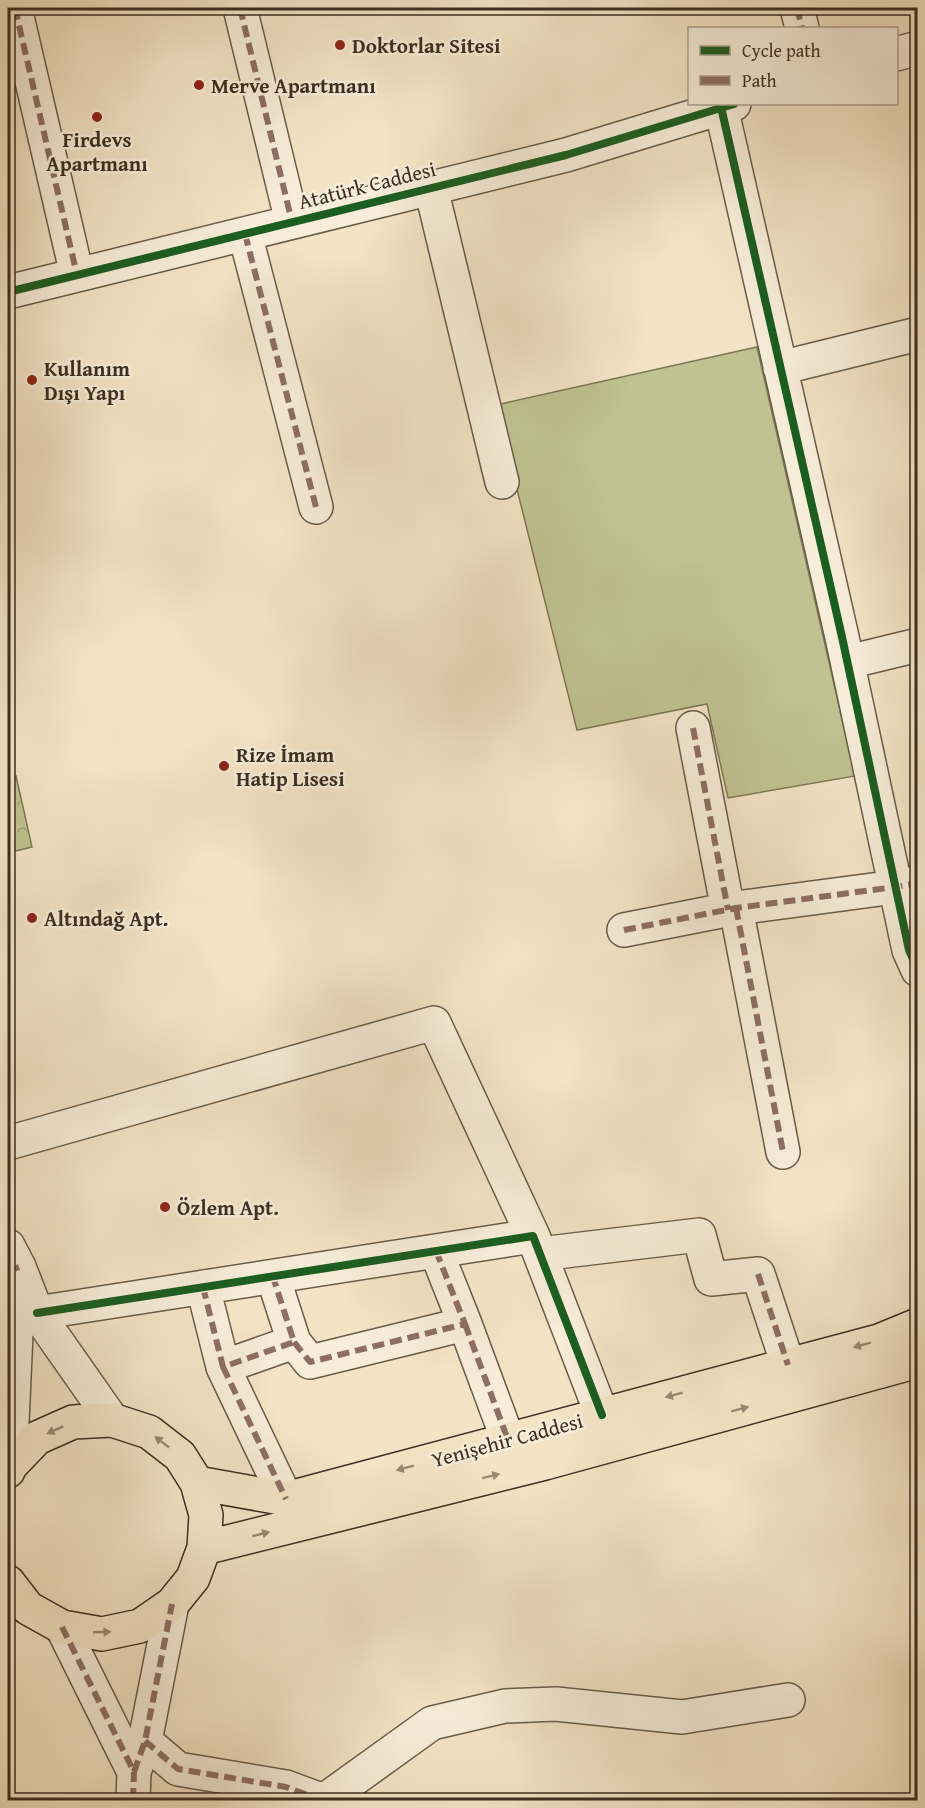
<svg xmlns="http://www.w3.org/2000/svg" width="925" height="1808" viewBox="0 0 925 1808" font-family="'Gentium Book Plus',serif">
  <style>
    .grass { fill: #c0c291; stroke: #7e7858; stroke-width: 1.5 }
    .park { fill: url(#park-crowns); stroke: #7e7858; stroke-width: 1.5 }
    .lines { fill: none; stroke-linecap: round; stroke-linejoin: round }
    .minor-casing { stroke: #695c49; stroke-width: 36 }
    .major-casing { stroke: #3b2e20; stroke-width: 36 }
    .minor { stroke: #f7edd9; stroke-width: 33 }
    .major { stroke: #f3e4c5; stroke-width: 33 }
    .quiet { stroke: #8d6e63; stroke-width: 6; stroke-dasharray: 12 6; stroke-linecap: butt }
    .cycleway-casing { stroke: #f7edd9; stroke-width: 11 }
    .cycleway { stroke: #1b5e20; stroke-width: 8 }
    .oneway { fill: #978972 }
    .poi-dot { fill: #8f2418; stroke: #f7edd9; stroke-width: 2 }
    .labels { text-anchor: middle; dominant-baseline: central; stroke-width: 5; stroke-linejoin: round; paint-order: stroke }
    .poi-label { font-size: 21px; font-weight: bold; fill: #3b2e20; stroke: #f7edd9; text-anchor: start }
    .street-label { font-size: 21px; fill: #3b2e20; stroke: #f7edd9 }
  </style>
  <defs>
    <pattern id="park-crowns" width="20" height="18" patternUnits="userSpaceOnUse" patternTransform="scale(1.5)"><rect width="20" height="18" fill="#c0c291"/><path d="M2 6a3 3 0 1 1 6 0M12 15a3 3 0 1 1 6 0" fill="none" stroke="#9d9e76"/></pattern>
  </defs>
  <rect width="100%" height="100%" fill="#f3e4c5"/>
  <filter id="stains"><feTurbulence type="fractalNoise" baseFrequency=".00333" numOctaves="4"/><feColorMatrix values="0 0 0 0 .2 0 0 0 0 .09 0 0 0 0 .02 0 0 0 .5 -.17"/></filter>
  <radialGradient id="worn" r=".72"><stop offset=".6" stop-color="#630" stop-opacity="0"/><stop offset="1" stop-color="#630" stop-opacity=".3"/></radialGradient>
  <path class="grass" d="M 757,347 L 855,776 L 728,798 L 707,704 L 577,730 L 496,405 Z"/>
  <path class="park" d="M 16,776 L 32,847 L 8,853 L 8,778 Z"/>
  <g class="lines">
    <defs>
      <path id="minor" d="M 15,8 L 77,275
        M 240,8 L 292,222
        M 797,8 L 802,28
        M 896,54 L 918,48
        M 721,107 L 842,637 L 909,950 L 918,970
        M 431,188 L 502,482
        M 245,234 L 316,507
        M 8,292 L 566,155 L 734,104
        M 780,368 L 918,334
        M 848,662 L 918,645
        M 693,728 L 728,910
        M 736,908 L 783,1152
        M 624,930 L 736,908 L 895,887 L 916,883
        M 8,1143 L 434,1023 L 533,1236
        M 8,1246 L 19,1267 L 37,1313 L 112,1420
        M 540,1254 L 699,1235 L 711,1279 L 758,1274 L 788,1365
        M 8,1271 L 19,1267 L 10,1466
        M 203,1287 L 223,1367 L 294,1342 L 273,1277
        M 37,1313 L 533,1236 L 602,1415
        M 465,1324 L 508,1440
        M 294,1342 L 310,1362 L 465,1324 L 436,1251
        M 223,1367 L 286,1499
        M 62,1627 L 134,1772 L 145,1741 L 172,1604
        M 145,1741 L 178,1769 L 286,1787 L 321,1800
        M 133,1800 L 134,1772
        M 325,1800 L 432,1723 L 505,1706 L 556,1704 L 682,1717 L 788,1700"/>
      <path id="major" d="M 8,1471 L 10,1466 L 37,1438 L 73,1422 L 112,1420 L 149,1432 L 180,1456 L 197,1483 L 206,1515 L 204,1548 L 193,1578 L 172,1604 L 140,1626 L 102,1634 L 62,1627 L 28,1608 L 8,1582
        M 197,1483 L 286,1499 L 879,1341 L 918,1325
        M 204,1548 L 545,1463 L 918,1361"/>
    </defs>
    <use href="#minor" class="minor-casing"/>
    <use href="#major" class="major-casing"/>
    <use href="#minor" class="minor"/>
    <use href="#major" class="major"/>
    <path class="quiet" d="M 15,8 L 77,275
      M 240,8 L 292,222
      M 797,8 L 802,28
      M 245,234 L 316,507
      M 693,728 L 728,910
      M 736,908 L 783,1152
      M 624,930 L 736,908 L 895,887 L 918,883
      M 8,1271 L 19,1267
      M 758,1274 L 788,1365
      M 203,1287 L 223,1367 L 294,1342 L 273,1277
      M 465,1324 L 508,1440
      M 294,1342 L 310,1362 L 465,1324 L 436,1251
      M 223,1367 L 286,1499
      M 62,1627 L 134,1772 L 145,1741 L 172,1604
      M 145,1741 L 178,1769 L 286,1787 L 321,1800
      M 133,1800 L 134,1772"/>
    <defs>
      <path id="cycleway" d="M 721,107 L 842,637 L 909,950 L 918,970
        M 8,292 L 566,155 L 734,104
        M 37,1313 L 533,1236 L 602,1415"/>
    </defs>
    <use href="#cycleway" class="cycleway-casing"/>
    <use href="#cycleway" class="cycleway"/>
  </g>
  <defs><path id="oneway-solid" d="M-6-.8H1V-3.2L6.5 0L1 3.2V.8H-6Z" transform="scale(1.5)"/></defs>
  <g class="oneway">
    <use href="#oneway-solid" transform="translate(862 1345) rotate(165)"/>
    <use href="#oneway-solid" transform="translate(674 1395) rotate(165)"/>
    <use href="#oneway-solid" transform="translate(740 1409) rotate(-15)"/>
    <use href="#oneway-solid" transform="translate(55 1430) rotate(156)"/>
    <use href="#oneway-solid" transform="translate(162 1442) rotate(-142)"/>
    <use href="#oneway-solid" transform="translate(405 1468) rotate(165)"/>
    <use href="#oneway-solid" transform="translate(491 1476) rotate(-14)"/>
    <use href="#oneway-solid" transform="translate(261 1534) rotate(-14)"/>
    <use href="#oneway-solid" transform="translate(102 1632) rotate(-2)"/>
  </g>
  <g class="poi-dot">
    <circle cx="340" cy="45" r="6"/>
    <circle cx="199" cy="85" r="6"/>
    <circle cx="97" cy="117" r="6"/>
    <circle cx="32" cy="380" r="6"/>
    <circle cx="224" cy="766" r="6"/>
    <circle cx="32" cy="918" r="6"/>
    <circle cx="165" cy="1207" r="6"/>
  </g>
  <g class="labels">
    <g class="poi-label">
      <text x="352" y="45">Doktorlar Sitesi</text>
      <text x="211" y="85">Merve Apartmanı</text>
      <text x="97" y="139" text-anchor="middle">Firdevs<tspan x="97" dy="24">Apartmanı</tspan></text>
      <text x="44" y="368">Kullanım<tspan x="44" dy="24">Dışı Yapı</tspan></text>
      <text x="236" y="754">Rize İmam<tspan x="236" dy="24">Hatip Lisesi</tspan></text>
      <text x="44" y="918">Altındağ Apt.</text>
      <text x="177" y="1207">Özlem Apt.</text>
    </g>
    <g class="street-label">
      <text transform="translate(367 185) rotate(-14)">Atatürk Caddesi</text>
      <text transform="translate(507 1440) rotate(-15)">Yenişehir Caddesi</text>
    </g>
  </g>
  <rect width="925" height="1808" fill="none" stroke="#f3e4c5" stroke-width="30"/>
  <rect x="9" y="9" width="907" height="1790" fill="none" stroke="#3b2e20" stroke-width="3"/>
  <rect x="15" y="15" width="895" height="1778" fill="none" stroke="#3b2e20" stroke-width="1.5"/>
  <rect x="688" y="27" width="210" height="78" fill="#f7edd9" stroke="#aca18f" stroke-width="1.5"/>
  <rect x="700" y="46" width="30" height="9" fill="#1b5e20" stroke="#aca18f" stroke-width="1.5"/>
  <text x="742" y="57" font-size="18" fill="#3b2e20">Cycle path</text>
  <rect x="700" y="76" width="30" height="9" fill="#8d6e63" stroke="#aca18f" stroke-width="1.5"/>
  <text x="742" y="87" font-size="18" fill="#3b2e20">Path</text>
  <rect width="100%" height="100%" filter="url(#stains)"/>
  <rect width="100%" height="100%" fill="url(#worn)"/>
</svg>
